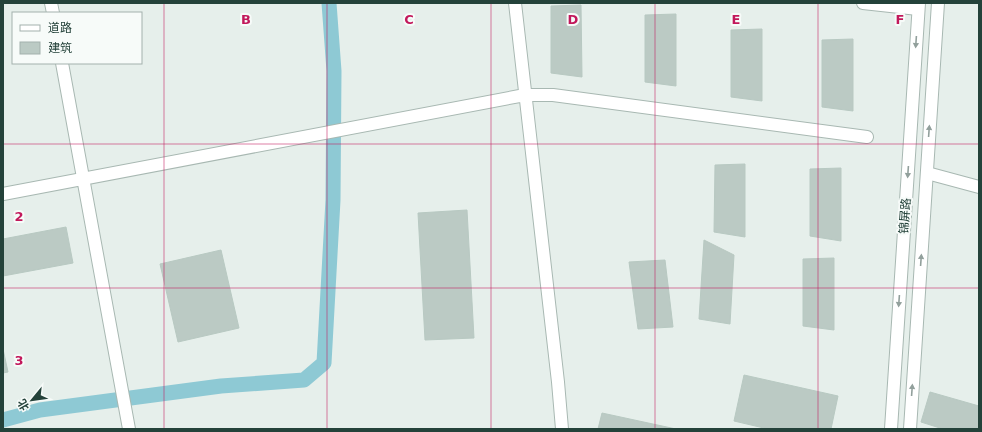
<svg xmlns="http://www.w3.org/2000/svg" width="982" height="432" viewBox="0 0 982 432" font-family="'DejaVu Sans','Noto Sans SC',sans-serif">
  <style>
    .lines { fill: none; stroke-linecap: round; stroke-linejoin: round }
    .canal { stroke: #8ec9d4; stroke-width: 15 }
    .building { fill: #bbcac4; stroke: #b8c9c2 }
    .minor-casing { stroke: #a8b8b2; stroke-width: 14 }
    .tertiary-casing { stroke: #a8b8b2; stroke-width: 14 }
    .minor { stroke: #fff; stroke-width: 12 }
    .tertiary { stroke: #fff; stroke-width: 12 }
    .oneway { fill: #92a09c }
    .grid { fill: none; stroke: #c2185b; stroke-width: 1; stroke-opacity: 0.55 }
    .labels { text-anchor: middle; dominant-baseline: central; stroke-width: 4; stroke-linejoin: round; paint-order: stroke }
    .street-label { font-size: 12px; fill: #24423a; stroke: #f7fbf9 }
    .grid-label { font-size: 13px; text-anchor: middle; font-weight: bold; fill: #c2185b; stroke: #f7fbf9; stroke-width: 4; stroke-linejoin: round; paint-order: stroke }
  </style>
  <rect width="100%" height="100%" fill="#e6efeb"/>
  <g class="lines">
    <path class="canal" d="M 3,420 L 40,410 L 221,386 L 304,380 L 324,363 L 333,200 L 334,71 L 329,3"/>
  </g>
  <path class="building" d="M 581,5 L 582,77 L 551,73 L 551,6 Z
    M 676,14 L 676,86 L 645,82 L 645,15 Z
    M 762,29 L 762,101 L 731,97 L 731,30 Z
    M 853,39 L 853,111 L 822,107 L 822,40 Z
    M 745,164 L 745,237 L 714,232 L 715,165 Z
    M 841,168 L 841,241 L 810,236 L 810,169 Z
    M 467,210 L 474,338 L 425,340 L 418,213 Z
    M 66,227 L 73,263 L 3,276 L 3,239 Z
    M 704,240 L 734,255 L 730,324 L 699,319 Z
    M 221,250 L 239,328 L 178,342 L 160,264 Z
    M 834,258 L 834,330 L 803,326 L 803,259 Z
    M 665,260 L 673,327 L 638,329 L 629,262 Z
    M 3,349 L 8,372 L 3,373 Z
    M 744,375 L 838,396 L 831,429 L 768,429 L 734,421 Z
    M 930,392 L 979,406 L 979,429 L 943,429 L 921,422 Z
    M 602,413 L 676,429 L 598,429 Z"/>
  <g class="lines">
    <defs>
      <path id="minor" d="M 51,3 L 53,13
        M 515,3 L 558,382 L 562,429
        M 863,3 L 918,9
        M 62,63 L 129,429
        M 927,173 L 979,187
        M 3,194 L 525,95 L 553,95 L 867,137"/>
      <path id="tertiary" d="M 891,429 L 919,3
        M 910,429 L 938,3"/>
    </defs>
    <use href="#minor" class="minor-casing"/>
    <use href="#tertiary" class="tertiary-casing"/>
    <use href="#minor" class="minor"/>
    <use href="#tertiary" class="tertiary"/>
  </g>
  <defs><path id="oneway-solid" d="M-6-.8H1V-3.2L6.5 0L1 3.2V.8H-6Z"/></defs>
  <g class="oneway">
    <use href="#oneway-solid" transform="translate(916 42) rotate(94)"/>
    <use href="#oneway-solid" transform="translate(929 131) rotate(-86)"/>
    <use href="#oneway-solid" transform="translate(908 172) rotate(94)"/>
    <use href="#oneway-solid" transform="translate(921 260) rotate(-86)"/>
    <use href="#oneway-solid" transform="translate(899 301) rotate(94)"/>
    <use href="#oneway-solid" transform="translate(912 390) rotate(-86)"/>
  </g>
  <path class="grid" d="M 164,3 L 164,429M 327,3 L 327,429M 491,3 L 491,429M 655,3 L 655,429M 818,3 L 818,429M 3,144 L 979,144M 3,288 L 979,288"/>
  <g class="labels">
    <g class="street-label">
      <text transform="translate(905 216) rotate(-86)">锦屏路</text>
    </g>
  </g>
  <g class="grid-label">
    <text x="246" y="24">B</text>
    <text x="409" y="24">C</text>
    <text x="573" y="24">D</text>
    <text x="736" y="24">E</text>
    <text x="900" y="24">F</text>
    <text x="19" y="221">2</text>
    <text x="19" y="365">3</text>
  </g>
  <rect width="982" height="432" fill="none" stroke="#24423a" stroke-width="8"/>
  <rect x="12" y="12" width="130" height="52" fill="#f7fbf9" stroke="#a3b1ad"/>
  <rect x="20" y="25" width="20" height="6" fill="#ffffff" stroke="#a3b1ad"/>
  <text x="48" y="32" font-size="12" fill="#24423a">道路</text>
  <rect x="20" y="42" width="20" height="12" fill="#bbcac4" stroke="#a3b1ad"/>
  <text x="48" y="52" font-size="12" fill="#24423a">建筑</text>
  <g transform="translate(32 400) rotate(241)" stroke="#f7fbf9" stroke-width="3" paint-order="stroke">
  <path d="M0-3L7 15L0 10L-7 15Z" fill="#24423a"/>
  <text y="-6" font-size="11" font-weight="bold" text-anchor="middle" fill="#24423a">北</text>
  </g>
</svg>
